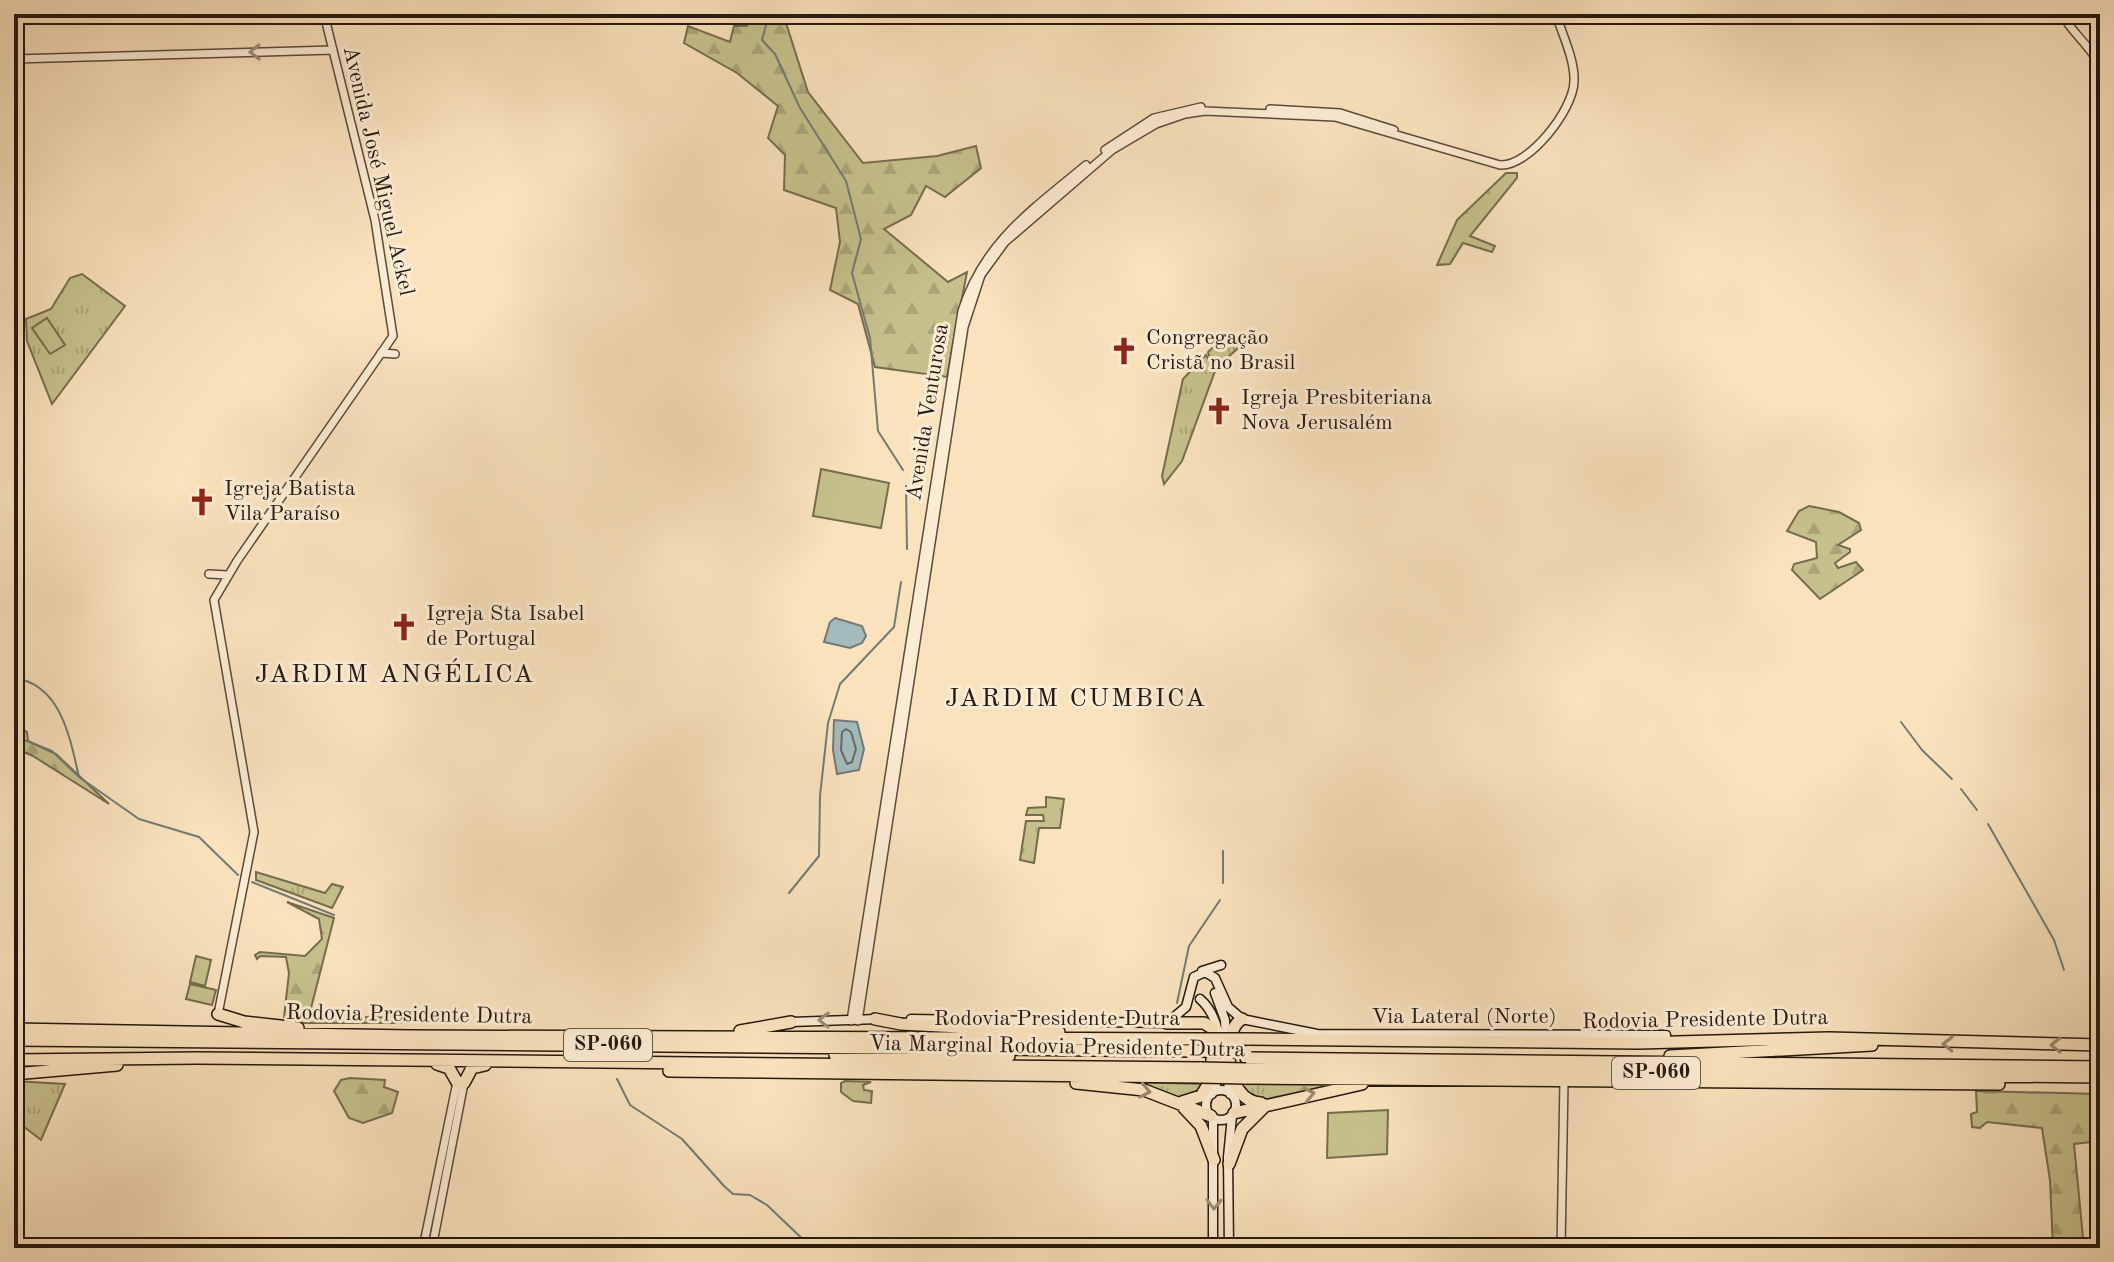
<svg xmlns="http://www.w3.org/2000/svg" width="2114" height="1262" viewBox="0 0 2114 1262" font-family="'Old Standard TT',serif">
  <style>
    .grass { fill: url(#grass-tufts); stroke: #766c4e; stroke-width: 2 }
    .forest { fill: url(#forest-firs); stroke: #766c4e; stroke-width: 2 }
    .pitch { fill: #c6c18c; stroke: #766c4e; stroke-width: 2 }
    .water { fill: #a3bbbc; stroke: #717a77; stroke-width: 2 }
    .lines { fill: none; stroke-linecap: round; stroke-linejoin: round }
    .shore { stroke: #646a66; stroke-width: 2 }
    .stream { stroke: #717a77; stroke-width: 2 }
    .tertiary-casing { stroke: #5b4a3b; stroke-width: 10 }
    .secondary-casing { stroke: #261810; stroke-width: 11 }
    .motorway-casing { stroke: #261810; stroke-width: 14 }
    .tertiary { stroke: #fcecd4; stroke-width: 7 }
    .secondary { stroke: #fcecd4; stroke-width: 8 }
    .motorway { stroke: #fae2bd; stroke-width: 11 }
    .motorway-bridge-casing { stroke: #261810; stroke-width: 14; stroke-linecap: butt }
    .motorway-bridge { stroke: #fae2bd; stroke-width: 11 }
    .oneway { stroke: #9c8d7c }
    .oneway2 { stroke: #9b876f }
    .labels { text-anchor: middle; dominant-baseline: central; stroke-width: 6; stroke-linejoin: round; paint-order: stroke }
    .shield { fill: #fcecd4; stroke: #66584b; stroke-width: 2 }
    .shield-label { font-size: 20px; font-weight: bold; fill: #261810 }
    .street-label { font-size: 22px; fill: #261810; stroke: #fcecd4 }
    .poi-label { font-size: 22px; fill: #261810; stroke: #fcecd4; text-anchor: start }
    .quarter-label { font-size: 26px; letter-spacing: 2px; fill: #261810; stroke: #fcecd4 }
  </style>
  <defs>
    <pattern id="grass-tufts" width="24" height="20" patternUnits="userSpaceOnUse" patternTransform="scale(2)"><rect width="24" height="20" fill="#c6c18c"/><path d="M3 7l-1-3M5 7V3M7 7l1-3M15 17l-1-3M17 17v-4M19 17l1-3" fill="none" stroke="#aaa578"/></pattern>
    <pattern id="forest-firs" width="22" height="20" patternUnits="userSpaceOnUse" patternTransform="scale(2)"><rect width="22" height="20" fill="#c6c18c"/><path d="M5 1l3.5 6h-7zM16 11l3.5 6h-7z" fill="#aaa578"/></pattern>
  </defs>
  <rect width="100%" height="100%" fill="#fae2bd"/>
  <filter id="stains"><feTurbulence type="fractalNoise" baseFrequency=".0025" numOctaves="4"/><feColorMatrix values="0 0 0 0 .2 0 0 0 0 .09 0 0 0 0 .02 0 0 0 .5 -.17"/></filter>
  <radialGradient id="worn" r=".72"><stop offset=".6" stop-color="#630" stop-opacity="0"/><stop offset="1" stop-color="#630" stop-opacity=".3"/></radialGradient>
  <path class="grass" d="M 82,274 L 125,306 L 52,404 L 27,341 L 26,319 L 51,309 L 70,278 Z
    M 1243,339 L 1245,342 L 1218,366 L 1210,360 L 1208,352 L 1221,340 Z
    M 1206,355 L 1215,371 L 1182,461 L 1164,484 L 1162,476 L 1183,379 Z
    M 1046,797 L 1064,799 L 1060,828 L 1039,828 L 1034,863 L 1020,860 L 1026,821 L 1044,821 L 1043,815 L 1026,815 L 1028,808 L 1046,807 Z
    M 256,872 L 325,893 L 332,884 L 343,887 L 332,908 L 256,880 Z
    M 14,1081 L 65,1084 L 41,1140 L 14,1119 Z
    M 845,1081 L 871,1082 L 863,1085 L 864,1090 L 872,1091 L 871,1103 L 853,1101 L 841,1092 L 841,1083 Z
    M 1081,1081 L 1206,1084 L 1189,1100 Z
    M 1237,1083 L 1344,1083 L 1257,1101 Z"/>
  <path class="forest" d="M 748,14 L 794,14 L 786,23 L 808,92 L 863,163 L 937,156 L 976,146 L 981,168 L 945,197 L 926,186 L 911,215 L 884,229 L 948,282 L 967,272 L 947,377 L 875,367 L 858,304 L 830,290 L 840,242 L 836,208 L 784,190 L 785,155 L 768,138 L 778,106 L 737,73 L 684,43 L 688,26 L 730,42 L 734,26 L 747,26 Z
    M 1506,173 L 1517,173 L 1517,178 L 1470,236 L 1495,246 L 1492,252 L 1463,243 L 1450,264 L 1437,265 L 1457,220 Z
    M 14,272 L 23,273 L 20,304 L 24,340 L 14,324 Z
    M 1809,506 L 1839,512 L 1859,523 L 1861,530 L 1838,545 L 1850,549 L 1850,552 L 1835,563 L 1838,568 L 1856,562 L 1863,570 L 1820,599 L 1792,570 L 1794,564 L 1817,558 L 1816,542 L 1787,531 L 1799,511 Z
    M 14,725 L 27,732 L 28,741 L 56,754 L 109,804 L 33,756 L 14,748 Z
    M 287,902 L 334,918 L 309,1016 L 410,1018 L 409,1023 L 300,1023 L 284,1017 L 289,973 L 286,957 L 260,956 L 257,959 L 255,955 L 260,952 L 305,956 L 322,939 L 319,919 Z
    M 350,1078 L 385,1080 L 384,1087 L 398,1092 L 392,1113 L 363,1123 L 349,1118 L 334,1091 L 341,1080 Z
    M 1976,1091 L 2100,1094 L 2100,1141 L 2074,1144 L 2084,1248 L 2053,1248 L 2050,1180 L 2042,1128 L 1987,1122 L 1980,1128 L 1972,1127 L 1971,1114 L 1977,1112 Z"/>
  <path class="pitch" d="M 47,318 L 65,345 L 50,354 L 32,328 Z
    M 821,469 L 889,483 L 881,528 L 813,516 Z
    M 196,956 L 211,960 L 205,986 L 190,982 Z
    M 190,984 L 216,990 L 212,1005 L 186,999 Z
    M 1388,1110 L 1387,1154 L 1327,1158 L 1328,1113 Z"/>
  <path class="water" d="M 835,618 L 862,626 L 866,636 L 862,643 L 850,648 L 824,642 L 830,622 Z
    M 834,720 L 857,722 L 864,749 L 859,770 L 837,774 L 833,750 Z"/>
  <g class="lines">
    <path class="shore" d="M 846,729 L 851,732 L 856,749 L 852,762 L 847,764 L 841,750 L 842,732 Z"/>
    <path class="stream" d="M 769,14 L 762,40 L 775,54 L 800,108 L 846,181 L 861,239 L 852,273 L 870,338 L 878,431 L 903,470
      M 906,486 L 907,549
      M 14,678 C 61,684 70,738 79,777 L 139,819 L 199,837 L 238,875
      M 1901,722 L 1922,750 L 1952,779
      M 14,736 L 52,751 L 79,777
      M 1961,789 L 1977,810
      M 1988,824 L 2054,940 L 2064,970
      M 1223,851 L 1223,883
      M 252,882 L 334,915
      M 789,893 L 819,856 L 820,796 L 828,723 L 840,684 L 894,627 L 901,582
      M 1177,1003 L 1189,946 L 1220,900
      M 617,1079 L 630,1105 L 682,1139 L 724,1186 L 733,1194 L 750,1195 L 767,1205 L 812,1248"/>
    <defs>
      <path id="tertiary" d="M 2062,14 C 2072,34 2094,48 2100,69
        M 14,59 L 333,50
        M 1270,109 L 1340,113 L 1394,130
        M 1105,150 L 1154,118 L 1201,107
        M 381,353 L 395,354
        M 209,574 L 227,575
        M 218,1014 L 254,832 L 214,600 L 237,561 L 393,336 L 375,220 L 324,14
        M 851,1021 L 962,311 C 984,242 1032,210 1086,165
        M 858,1021 L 964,327 L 981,275 L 1005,242 L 1112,150 L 1156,124 L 1185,114 L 1205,111 L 1335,117 L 1500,165 C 1529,167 1574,109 1574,81 C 1575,60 1562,34 1556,14
        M 423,1248 L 457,1082
        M 432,1248 L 464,1083
        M 1561,1248 L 1564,1081"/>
      <path id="secondary" d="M 1202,971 L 1221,965
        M 1215,993 L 1225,1020 L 1226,1042
        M 1200,999 C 1223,1019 1226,1066 1212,1094
        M 911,1019 L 1167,1023 L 1186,1007 L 1194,977 L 1205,972 L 1215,978 L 1228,1007 L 1242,1019 L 1317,1034 L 1666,1035
        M 791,1022 L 878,1019
        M 1227,1075 L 1230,1094
        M1206 1105a15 15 0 1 1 30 0a15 15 0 1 1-30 0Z
        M 1213,1118 L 1213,1248
        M 1229,1248 L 1228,1157 L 1232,1116"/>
      <path id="motorway" d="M 218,1014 L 244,1022 L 298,1028
        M 875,1019 L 901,1024 L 1059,1032
        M 1242,1019 C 1221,1030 1224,1102 1261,1103
        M 1167,1023 L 1204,1023 L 1212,1028 L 1212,1078 L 1201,1096 L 1182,1102
        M 14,1029 L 410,1036 L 1201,1039
        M 740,1031 L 791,1022
        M 1247,1039 L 1639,1043 L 1829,1038 L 2100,1045
        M 14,1040 L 1201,1051
        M 835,1055 L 1009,1056
        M 1670,1056 L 1872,1045
        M 1246,1058 L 2100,1067
        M 14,1060 L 197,1058 L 1201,1068
        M 437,1064 L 449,1068 L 457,1082
        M 1246,1069 L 2100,1077
        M 669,1071 L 1200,1077
        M 14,1074 L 117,1065
        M 1245,1078 L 1999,1084
        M 464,1083 L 472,1068 L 485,1065
        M 1076,1083 L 1144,1090 L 1211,1116
        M 1184,1108 L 1201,1126 L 1214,1160
        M 1234,1113 L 1362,1084
        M 1229,1164 L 1242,1129 L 1266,1105"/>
    </defs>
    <use href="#tertiary" class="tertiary-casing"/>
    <use href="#secondary" class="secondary-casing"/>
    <use href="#motorway" class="motorway-casing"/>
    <use href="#tertiary" class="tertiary"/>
    <use href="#secondary" class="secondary"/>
    <use href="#motorway" class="motorway"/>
    <defs>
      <path id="motorway-bridge" d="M 1201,1039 L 1247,1039
        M 1201,1051 L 1246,1052
        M 1201,1068 L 1246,1069
        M 1200,1077 L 1245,1078"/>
    </defs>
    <use href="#motorway-bridge" class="motorway-bridge-casing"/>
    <use href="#motorway-bridge" class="motorway-bridge"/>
  </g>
  <defs><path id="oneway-chevron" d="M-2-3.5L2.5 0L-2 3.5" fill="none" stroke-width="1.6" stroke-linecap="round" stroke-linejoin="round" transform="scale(2)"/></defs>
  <g class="oneway">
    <use href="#oneway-chevron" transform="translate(255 52) rotate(179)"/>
    <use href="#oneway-chevron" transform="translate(824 1020) rotate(-179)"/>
    <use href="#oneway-chevron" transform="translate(1214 1204) rotate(91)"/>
  </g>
  <g class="oneway2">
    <use href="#oneway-chevron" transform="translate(1948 1044) rotate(-179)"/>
    <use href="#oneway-chevron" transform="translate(2056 1045) rotate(-180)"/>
    <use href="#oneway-chevron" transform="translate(1145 1091) rotate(11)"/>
    <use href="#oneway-chevron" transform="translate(1309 1094) rotate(-12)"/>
  </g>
  <defs>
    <symbol id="church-bare" viewBox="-9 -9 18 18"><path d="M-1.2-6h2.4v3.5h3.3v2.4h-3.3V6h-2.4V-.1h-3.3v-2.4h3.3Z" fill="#8f2418" stroke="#fcecd4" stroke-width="2.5" paint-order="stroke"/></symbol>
  </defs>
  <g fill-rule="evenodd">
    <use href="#church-bare" x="1104" y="331" width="40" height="40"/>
    <use href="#church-bare" x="1199" y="391" width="40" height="40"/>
    <use href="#church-bare" x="182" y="482" width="40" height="40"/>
    <use href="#church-bare" x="384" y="607" width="40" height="40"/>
  </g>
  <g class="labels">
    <g class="shield">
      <rect x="564" y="1029" width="88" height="32" rx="6"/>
      <rect x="1612" y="1057" width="88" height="32" rx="6"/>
    </g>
    <g class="shield-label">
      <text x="608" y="1045">SP-060</text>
      <text x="1656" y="1073">SP-060</text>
    </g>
    <g class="street-label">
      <text transform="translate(378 171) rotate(77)">Avenida José Miguel Ackel</text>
      <text transform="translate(928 412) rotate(-81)">Avenida Venturosa</text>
      <text transform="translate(409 1015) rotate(1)">Rodovia Presidente Dutra</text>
      <text x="1464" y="1017">Via Lateral (Norte)</text>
      <text x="1057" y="1019">Rodovia Presidente Dutra</text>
      <text transform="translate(1705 1020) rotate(-1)">Rodovia Presidente Dutra</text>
      <text transform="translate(1057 1047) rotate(1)">Via Marginal Rodovia Presidente Dutra</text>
    </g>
    <g class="poi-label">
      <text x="1146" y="338">Congregação<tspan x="1146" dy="25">Cristã no Brasil</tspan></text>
      <text x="1241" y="398">Igreja Presbiteriana<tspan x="1241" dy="25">Nova Jerusalém</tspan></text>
      <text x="224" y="489">Igreja Batista<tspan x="224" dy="25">Vila Paraíso</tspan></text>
      <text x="426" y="614">Igreja Sta Isabel<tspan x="426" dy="25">de Portugal</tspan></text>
    </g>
    <g class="quarter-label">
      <text x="395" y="675">JARDIM ANGÉLICA</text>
      <text x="1076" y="699">JARDIM CUMBICA</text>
    </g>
  </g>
  <rect width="2114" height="1262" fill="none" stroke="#fae2bd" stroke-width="48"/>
  <rect x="16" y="16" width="2082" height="1230" fill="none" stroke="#261810" stroke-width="4"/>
  <rect x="24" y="24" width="2066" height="1214" fill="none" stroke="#261810" stroke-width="2"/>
  <rect width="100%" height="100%" filter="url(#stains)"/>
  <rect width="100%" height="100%" fill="url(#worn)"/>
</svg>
